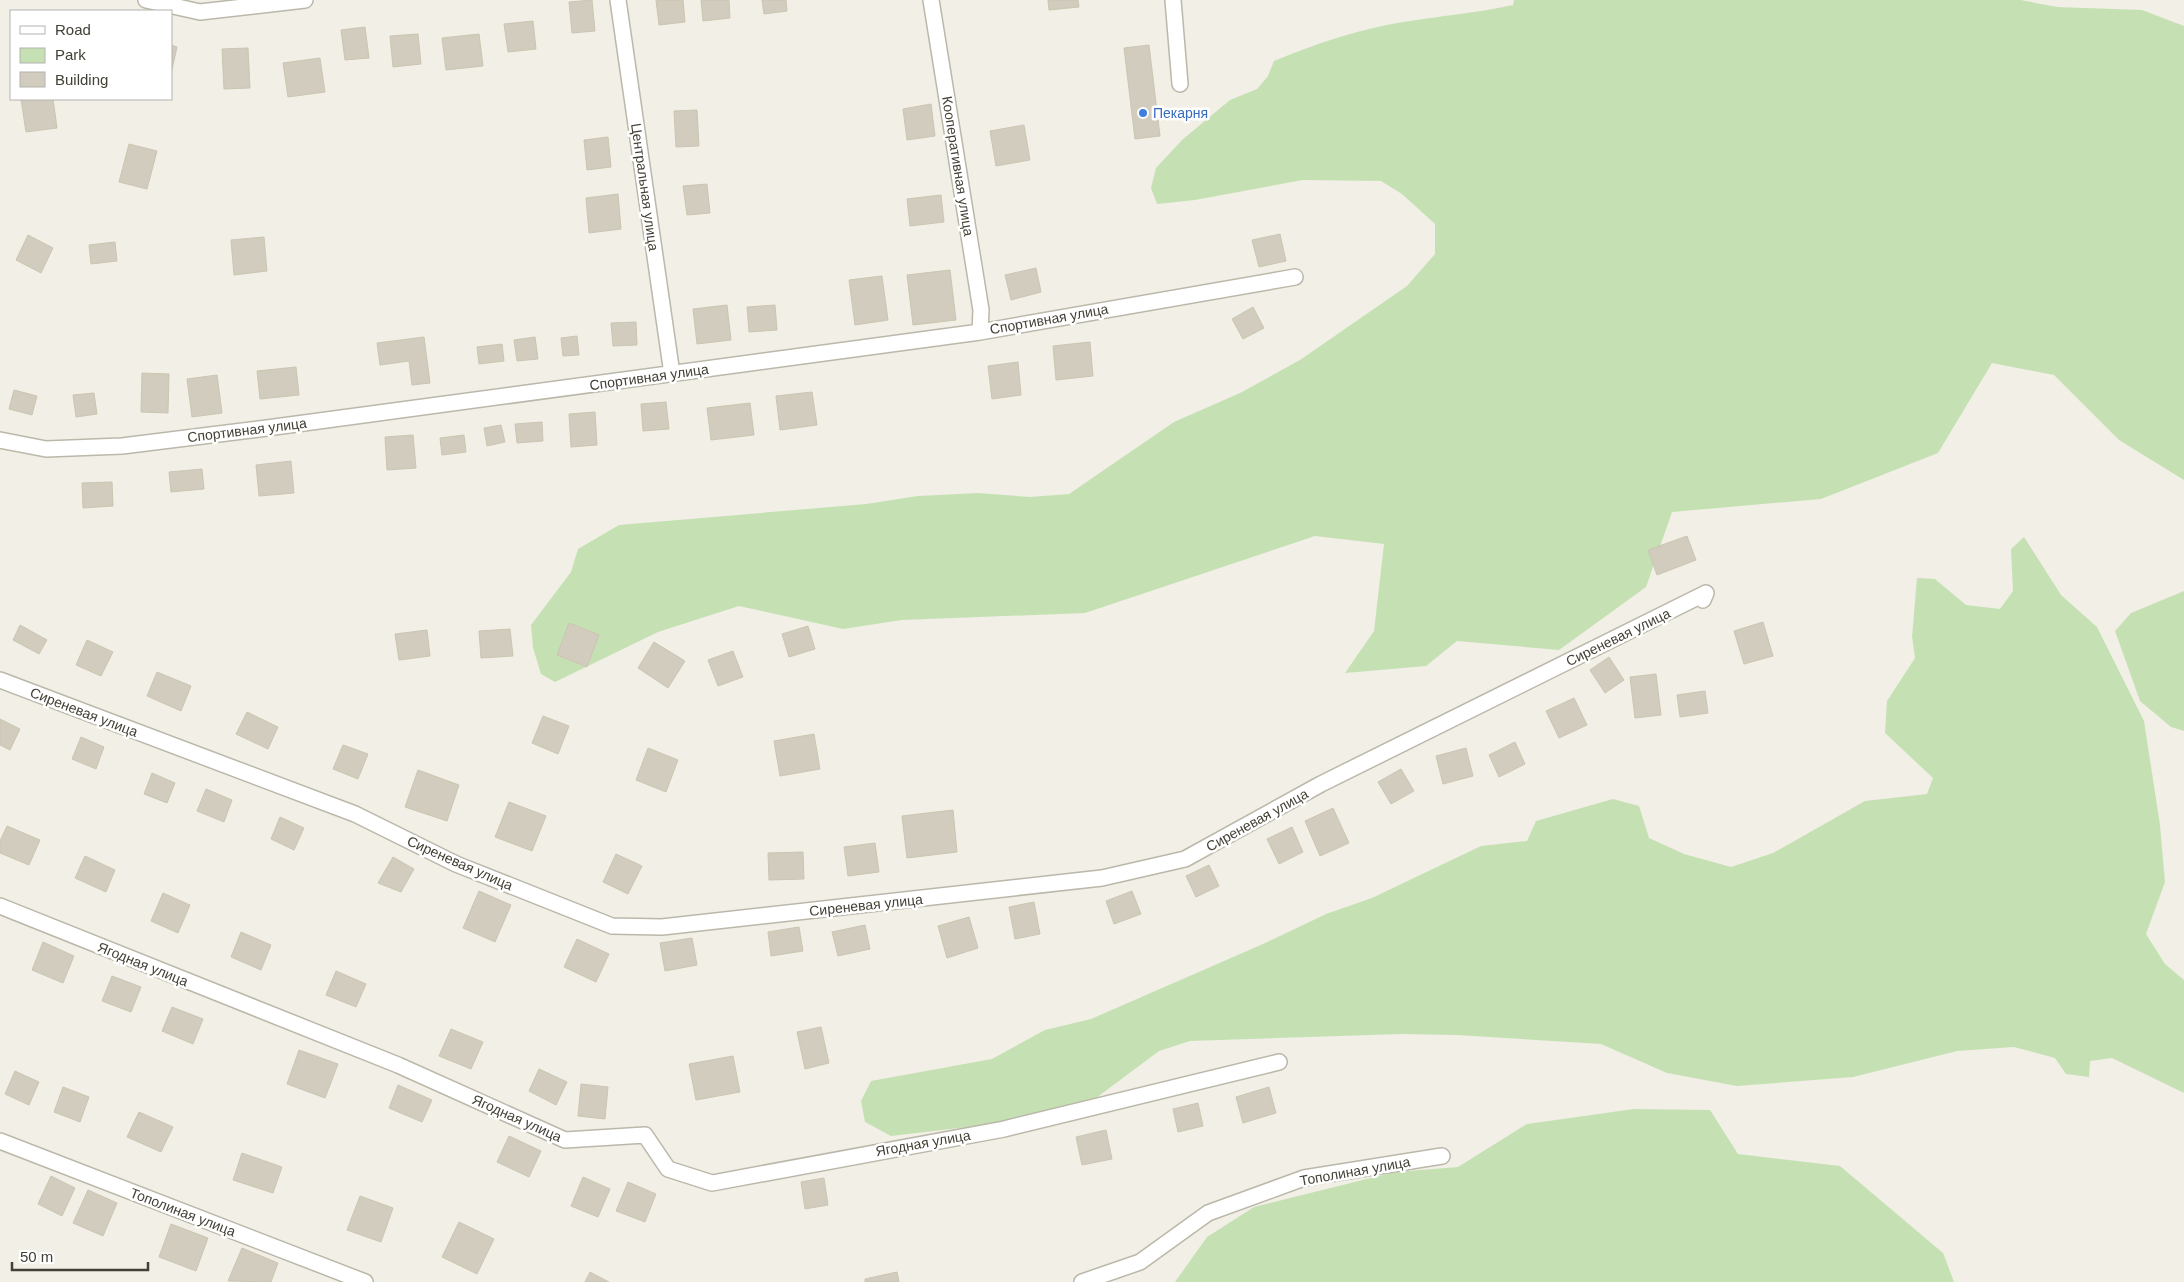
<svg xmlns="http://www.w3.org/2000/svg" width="2184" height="1282" viewBox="0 0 2184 1282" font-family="Arial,sans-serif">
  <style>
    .green { fill: #c5e1b3 }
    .building { fill: #d1ccbd; stroke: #cbc5b1 }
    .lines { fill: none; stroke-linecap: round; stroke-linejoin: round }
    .street-casing { stroke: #bbb8aa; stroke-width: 18 }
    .street { stroke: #fff; stroke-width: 15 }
    .shop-dot { fill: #3f7fe0; stroke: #fff; stroke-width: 2 }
    .labels { text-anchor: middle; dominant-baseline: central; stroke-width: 5; stroke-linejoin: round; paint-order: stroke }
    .shop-label { font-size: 14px; fill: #366cbe; stroke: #fff; text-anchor: start }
    .street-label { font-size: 14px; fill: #434036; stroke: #fff }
  </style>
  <rect width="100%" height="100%" fill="#f1efe6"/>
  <path class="green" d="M 1514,0 L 2021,0 L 2057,7 L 2142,10 L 2184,26 L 2184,480 L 2119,440 L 2054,375 L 1992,363 L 1938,453 L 1821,499 L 1672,512 L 1646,587 L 1559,650 L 1457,641 L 1426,666 L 1345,673 L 1374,631 L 1384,544 L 1315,536 L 1085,613 L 902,620 L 843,629 L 739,606 L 658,632 L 555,682 L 541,674 L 533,648 L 531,625 L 571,572 L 578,549 L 619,525 L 866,504 L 918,496 L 978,493 L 1030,497 L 1069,494 L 1174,422 L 1240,393 L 1300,360 L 1407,286 L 1435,254 L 1435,224 L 1402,194 L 1381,181 L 1303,180 L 1195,200 L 1157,204 L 1151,188 L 1156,168 L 1182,140 L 1230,100 L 1257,89 L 1268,76 L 1274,61 C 1315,44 1359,29 1403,22 C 1440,16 1477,13 1513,5 Z
    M 2024,537 L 2061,595 L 2097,627 L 2144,721 L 2160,825 L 2165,882 L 2146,934 L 2165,964 L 2184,980 L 2184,1093 L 2112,1058 L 2090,1061 L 2089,1077 L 2066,1074 L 2055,1058 L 2014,1047 L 1957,1051 L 1853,1077 L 1737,1086 L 1667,1073 L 1601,1044 L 1457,1035 L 1401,1034 L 1190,1041 L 1159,1051 L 1096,1098 L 993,1124 L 891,1136 L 865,1122 L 861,1101 L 871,1081 L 992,1059 L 1045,1030 L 1091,1019 L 1263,944 L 1326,914 L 1372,898 L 1481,846 L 1527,841 L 1536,821 L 1613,799 L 1639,806 L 1649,838 L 1684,854 L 1731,867 L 1773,853 L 1865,801 L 1927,794 L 1933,778 L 1885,733 L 1887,701 L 1915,658 L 1912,637 L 1917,578 L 1935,579 L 1966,605 L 2000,609 L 2013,591 L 2011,549 Z
    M 2184,591 L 2184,731 L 2171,727 L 2140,701 L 2115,631 L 2131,613 Z
    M 1634,1109 L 1710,1110 L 1738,1154 L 1840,1166 L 1943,1253 L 1954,1282 L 1175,1282 L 1207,1237 L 1254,1207 L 1395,1172 L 1458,1167 L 1527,1124 Z"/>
  <path class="building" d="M 592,0 L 595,31 L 572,33 L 569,2 Z
    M 656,0 L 683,0 L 685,22 L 659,25 Z
    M 701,0 L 729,0 L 730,18 L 703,21 Z
    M 762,0 L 786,0 L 787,11 L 764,14 Z
    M 1048,0 L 1078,0 L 1079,7 L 1049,10 Z
    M 533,21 L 536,49 L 508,52 L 504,24 Z
    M 365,27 L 369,58 L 345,60 L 341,30 Z
    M 418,34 L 421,64 L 393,67 L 390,36 Z
    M 479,34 L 483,66 L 446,70 L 442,38 Z
    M 171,45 L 177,47 L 171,74 Z
    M 1149,45 L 1160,136 L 1135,139 L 1124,48 Z
    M 248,48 L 250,88 L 224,89 L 222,49 Z
    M 320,58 L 325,92 L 288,97 L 283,63 Z
    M 21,99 L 53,99 L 57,128 L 26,132 Z
    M 931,104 L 935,136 L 907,140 L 903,109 Z
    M 697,110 L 699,146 L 676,147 L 674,111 Z
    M 1024,125 L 1030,160 L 996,166 L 990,131 Z
    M 608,137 L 611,167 L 587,170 L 584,140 Z
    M 129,144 L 157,151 L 147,189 L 119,182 Z
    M 707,184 L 710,213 L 687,215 L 683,186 Z
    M 618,194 L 621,229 L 589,233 L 586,198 Z
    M 941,195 L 944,222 L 910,226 L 907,199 Z
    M 1280,234 L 1286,261 L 1259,267 L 1252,240 Z
    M 28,235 L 53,248 L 41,273 L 16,260 Z
    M 264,237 L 267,271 L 234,275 L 231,240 Z
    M 115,242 L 117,261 L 91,264 L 89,245 Z
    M 1036,268 L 1041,292 L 1011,300 L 1005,275 Z
    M 950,270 L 956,320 L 913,325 L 907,275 Z
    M 882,276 L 888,320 L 855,325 L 849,280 Z
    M 727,305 L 731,340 L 697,344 L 693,309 Z
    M 775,305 L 777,330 L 749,332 L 747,307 Z
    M 1253,307 L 1264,328 L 1243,339 L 1232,319 Z
    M 636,322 L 637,345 L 613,346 L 611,323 Z
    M 577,336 L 579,355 L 563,356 L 561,338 Z
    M 424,337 L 430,383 L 412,385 L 409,361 L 380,365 L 377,343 Z
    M 535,337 L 538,359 L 517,361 L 514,340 Z
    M 1090,342 L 1093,376 L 1056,380 L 1053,346 Z
    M 502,344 L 504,361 L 479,364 L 477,347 Z
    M 1018,362 L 1021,395 L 992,399 L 988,366 Z
    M 296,367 L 299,395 L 260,399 L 257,371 Z
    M 142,373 L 169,374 L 168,413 L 141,412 Z
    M 217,375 L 222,413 L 192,417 L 187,379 Z
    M 14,390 L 37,396 L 32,415 L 9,409 Z
    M 812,392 L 817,425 L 780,430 L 776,396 Z
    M 94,393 L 97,414 L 76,417 L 73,395 Z
    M 666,402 L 669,429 L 643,431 L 641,404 Z
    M 750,403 L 754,435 L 711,440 L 707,408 Z
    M 595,412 L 597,445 L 571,447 L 569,414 Z
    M 542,422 L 543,441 L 517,443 L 515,424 Z
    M 501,425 L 505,442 L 487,446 L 484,428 Z
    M 413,435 L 416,468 L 387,470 L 385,437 Z
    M 464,435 L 466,452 L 442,455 L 440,438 Z
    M 291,461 L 294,493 L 259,496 L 256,465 Z
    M 202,469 L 204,489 L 171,492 L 169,472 Z
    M 112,482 L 113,506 L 83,508 L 82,483 Z
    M 1687,536 L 1696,560 L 1657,575 L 1648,550 Z
    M 1763,622 L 1773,656 L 1744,664 L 1734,631 Z
    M 569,623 L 599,635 L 587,667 L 557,655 Z
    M 20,625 L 47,640 L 39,654 L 13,640 Z
    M 808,626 L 815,649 L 789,657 L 782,634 Z
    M 510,629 L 513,656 L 481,658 L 479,631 Z
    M 427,630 L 430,656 L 399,660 L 395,634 Z
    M 87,640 L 113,652 L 101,676 L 76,665 Z
    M 654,642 L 685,661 L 668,688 L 638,668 Z
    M 733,651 L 743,677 L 718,686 L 708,660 Z
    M 1609,657 L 1624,680 L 1605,693 L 1590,670 Z
    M 157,672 L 191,686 L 181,711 L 147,696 Z
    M 1656,674 L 1661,715 L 1635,718 L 1630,677 Z
    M 1705,691 L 1708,713 L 1680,717 L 1677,695 Z
    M 1574,698 L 1587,725 L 1559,738 L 1546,711 Z
    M 247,712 L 278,727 L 268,749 L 236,734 Z
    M 543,716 L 569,726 L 558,754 L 532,743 Z
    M 0,719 L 20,729 L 10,750 L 0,745 Z
    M 814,734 L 820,769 L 780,776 L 774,741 Z
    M 81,737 L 104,747 L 96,769 L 72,759 Z
    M 1515,742 L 1525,764 L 1499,777 L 1489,755 Z
    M 343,745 L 368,754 L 358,779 L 333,769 Z
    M 648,748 L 678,760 L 666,792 L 636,780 Z
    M 1466,748 L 1473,776 L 1443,784 L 1436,756 Z
    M 1401,769 L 1414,791 L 1391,804 L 1378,782 Z
    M 418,770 L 459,785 L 447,821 L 405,807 Z
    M 152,773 L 175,783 L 167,803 L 144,794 Z
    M 206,789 L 232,800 L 224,822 L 197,811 Z
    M 509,802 L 546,816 L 532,851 L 495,837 Z
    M 1333,808 L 1349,843 L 1320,856 L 1305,821 Z
    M 953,810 L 957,852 L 907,858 L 902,816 Z
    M 280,817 L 304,828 L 294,850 L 271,839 Z
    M 7,826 L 40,840 L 29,865 L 0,853 L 0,841 Z
    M 1292,827 L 1303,852 L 1279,864 L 1267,839 Z
    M 875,843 L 879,872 L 848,876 L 844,847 Z
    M 803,852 L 804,879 L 769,880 L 768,853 Z
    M 616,854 L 642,866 L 628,894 L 603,882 Z
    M 85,856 L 115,870 L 106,892 L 75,878 Z
    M 393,857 L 414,869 L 401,892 L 378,883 Z
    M 1209,865 L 1219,886 L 1196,897 L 1186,876 Z
    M 479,891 L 511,905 L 495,942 L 463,928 Z
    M 1132,891 L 1141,914 L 1114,924 L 1106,901 Z
    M 163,893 L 190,905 L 178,933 L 151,921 Z
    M 1034,902 L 1040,934 L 1015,939 L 1009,907 Z
    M 969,917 L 978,948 L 947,958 L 938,926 Z
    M 865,925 L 870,949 L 838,956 L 832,932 Z
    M 799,927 L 803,951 L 771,956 L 768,932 Z
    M 241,932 L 271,945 L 261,970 L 231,957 Z
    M 692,938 L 697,965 L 665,971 L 660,943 Z
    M 577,939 L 609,954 L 596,982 L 564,967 Z
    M 43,942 L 74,956 L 63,983 L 32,970 Z
    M 336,971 L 366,984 L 356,1007 L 326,995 Z
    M 112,976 L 141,987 L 131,1012 L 102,1001 Z
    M 172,1007 L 203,1019 L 193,1044 L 162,1031 Z
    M 821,1027 L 829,1063 L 805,1069 L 797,1032 Z
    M 451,1029 L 483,1042 L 471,1069 L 439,1056 Z
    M 299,1050 L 338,1064 L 325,1098 L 287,1084 Z
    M 733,1056 L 740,1092 L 696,1100 L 689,1064 Z
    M 539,1069 L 567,1082 L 556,1105 L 529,1091 Z
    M 15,1071 L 39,1082 L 29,1105 L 5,1094 Z
    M 581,1084 L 608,1087 L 605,1119 L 578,1116 Z
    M 398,1085 L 432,1100 L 422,1122 L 389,1108 Z
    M 63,1087 L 89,1097 L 80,1122 L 54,1112 Z
    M 1269,1087 L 1276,1113 L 1243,1123 L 1236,1097 Z
    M 1198,1103 L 1203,1126 L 1178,1132 L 1173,1109 Z
    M 139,1112 L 173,1127 L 161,1152 L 127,1137 Z
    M 1106,1130 L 1112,1159 L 1082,1165 L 1076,1137 Z
    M 509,1136 L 541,1151 L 529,1177 L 497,1162 Z
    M 242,1153 L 282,1167 L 273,1193 L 233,1180 Z
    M 51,1176 L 75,1188 L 62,1216 L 38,1204 Z
    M 583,1177 L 610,1189 L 598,1217 L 571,1206 Z
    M 824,1178 L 828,1205 L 805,1209 L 801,1182 Z
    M 628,1182 L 656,1194 L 645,1222 L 616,1211 Z
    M 88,1190 L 117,1203 L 103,1236 L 73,1223 Z
    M 360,1196 L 393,1208 L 381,1242 L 347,1230 Z
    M 459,1222 L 494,1239 L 477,1274 L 442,1257 Z
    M 171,1224 L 208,1238 L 196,1271 L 159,1257 Z
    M 242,1248 L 278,1263 L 271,1282 L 228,1281 Z
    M 590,1272 L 609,1282 L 585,1282 Z
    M 897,1272 L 899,1282 L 865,1282 L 865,1279 Z"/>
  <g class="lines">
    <defs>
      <path id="street" d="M 146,0 L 200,12 L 305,0
        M 618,0 L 672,374
        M 931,0 L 981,310 L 980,332
        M 1173,0 L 1180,84
        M 0,440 L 46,449 L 122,446 L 267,428 L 980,332 L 1295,277
        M 0,680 L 355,814 L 456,864 L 612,926 L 662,927 L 1102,878 L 1185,859 L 1321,784 L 1706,593 L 1703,600
        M 0,906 L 398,1065 L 565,1140 L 645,1135 L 668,1169 L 712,1183 L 1004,1129 L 1279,1062
        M 0,1141 L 365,1282
        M 1082,1282 L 1140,1262 L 1208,1213 L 1304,1178 L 1442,1156"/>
    </defs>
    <use href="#street" class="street-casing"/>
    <use href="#street" class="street"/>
  </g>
  <circle class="shop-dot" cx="1143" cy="113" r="5"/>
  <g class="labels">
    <g class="shop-label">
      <text x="1153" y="113">Пекарня</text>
    </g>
    <g class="street-label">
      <text transform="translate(958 166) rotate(81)">Кооперативная улица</text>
      <text transform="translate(645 187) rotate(82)">Центральная улица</text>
      <text transform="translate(1049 319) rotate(-10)">Спортивная улица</text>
      <text transform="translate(649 377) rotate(-8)">Спортивная улица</text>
      <text transform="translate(247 430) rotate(-7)">Спортивная улица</text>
      <text transform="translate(1618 637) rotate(-26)">Сиреневая улица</text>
      <text transform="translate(84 712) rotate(21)">Сиреневая улица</text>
      <text transform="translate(1257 820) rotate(-29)">Сиреневая улица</text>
      <text transform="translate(460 863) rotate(24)">Сиреневая улица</text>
      <text transform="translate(866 905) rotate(-6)">Сиреневая улица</text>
      <text transform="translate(143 964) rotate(22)">Ягодная улица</text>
      <text transform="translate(517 1118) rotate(24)">Ягодная улица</text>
      <text transform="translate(923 1143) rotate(-10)">Ягодная улица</text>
      <text transform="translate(1355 1171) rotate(-10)">Тополиная улица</text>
      <text transform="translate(183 1212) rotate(21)">Тополиная улица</text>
    </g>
  </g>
  <rect x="10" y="10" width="162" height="90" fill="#ffffff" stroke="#b4b3af"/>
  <rect x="20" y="26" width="25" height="8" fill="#ffffff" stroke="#b4b3af"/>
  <text x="55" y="35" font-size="15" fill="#434036">Road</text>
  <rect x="20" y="48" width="25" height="15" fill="#c5e1b3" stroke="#b4b3af"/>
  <text x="55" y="60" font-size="15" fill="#434036">Park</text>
  <rect x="20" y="72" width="25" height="15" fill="#d1ccbd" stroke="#b4b3af"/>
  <text x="55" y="85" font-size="15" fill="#434036">Building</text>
  <path d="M12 1262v8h136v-8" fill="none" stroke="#434036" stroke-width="2.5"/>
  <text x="20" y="1262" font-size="15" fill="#434036" stroke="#ffffff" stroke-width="4" paint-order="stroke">50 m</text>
</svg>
